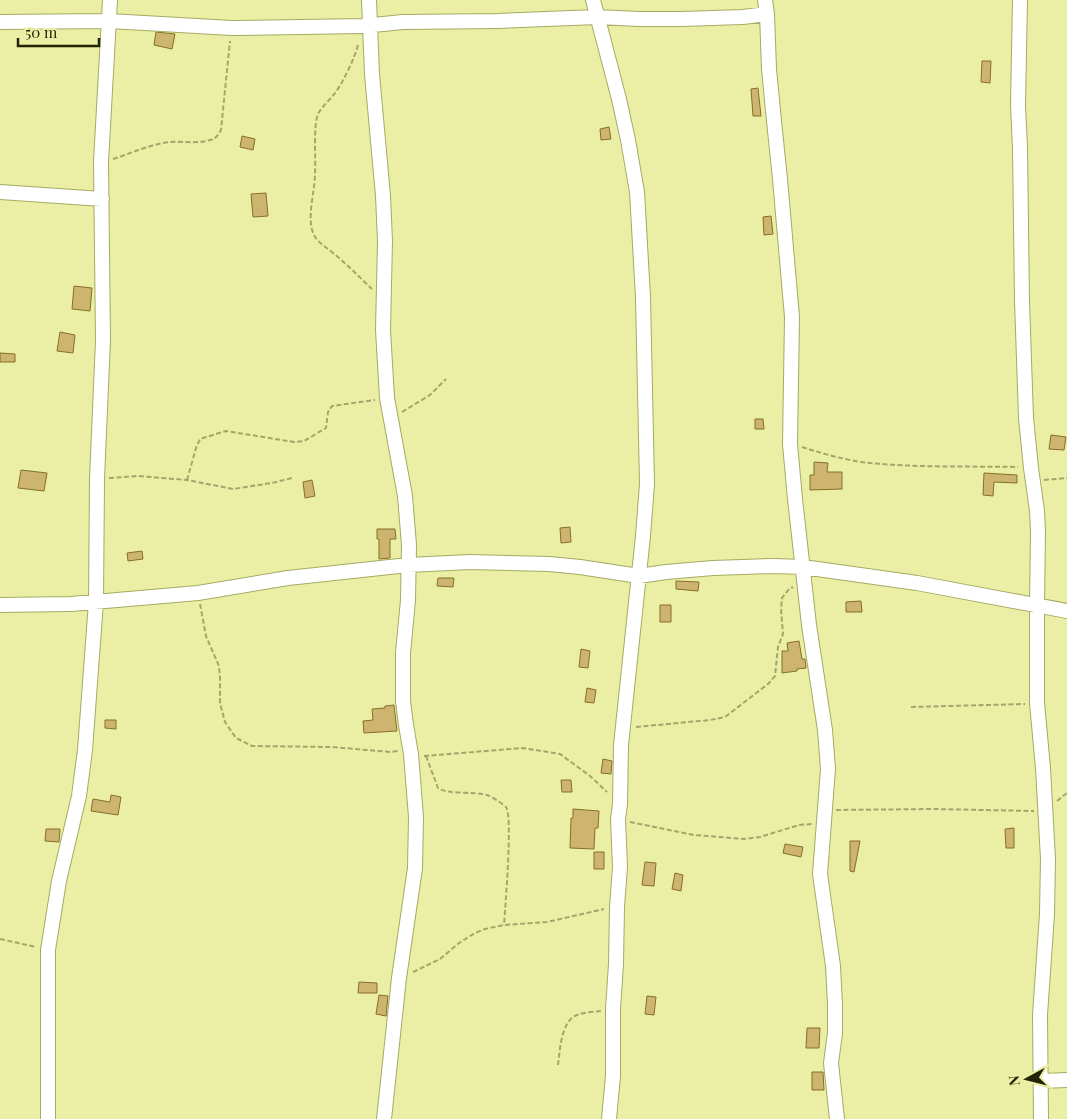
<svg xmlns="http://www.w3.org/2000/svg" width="1067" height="1119" viewBox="0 0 1067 1119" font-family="'Playfair Display',serif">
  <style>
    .building { fill: #cdb570; stroke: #866f28 }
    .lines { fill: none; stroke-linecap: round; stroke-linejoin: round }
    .minor-casing { stroke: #a6aa63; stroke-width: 16 }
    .path { stroke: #a3a66c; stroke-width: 2; stroke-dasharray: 5 2.5; stroke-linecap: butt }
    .minor { stroke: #fff; stroke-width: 14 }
  </style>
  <rect width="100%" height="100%" fill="#eaefa5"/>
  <path class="building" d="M 156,32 L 175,34 L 172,49 L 154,45 Z
    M 982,61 L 991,61 L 990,83 L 981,82 Z
    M 758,88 L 761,116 L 753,116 L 751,89 Z
    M 609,127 L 611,139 L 601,140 L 600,129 Z
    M 242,136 L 255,139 L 253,150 L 240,147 Z
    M 266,193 L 268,216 L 253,217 L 251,194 Z
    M 771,216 L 773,234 L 764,235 L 763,217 Z
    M 74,286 L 92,288 L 90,311 L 72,309 Z
    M 60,332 L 75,335 L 73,353 L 57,351 Z
    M 0,353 L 15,354 L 15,362 L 0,362 Z
    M 755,419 L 763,419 L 764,429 L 755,429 Z
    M 1051,435 L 1066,437 L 1064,450 L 1049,449 Z
    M 814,462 L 828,463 L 827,472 L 842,472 L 842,489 L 810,490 L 810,475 L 814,475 Z
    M 21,470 L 47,473 L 44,491 L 18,488 Z
    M 984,473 L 1017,475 L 1017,483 L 994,482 L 993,496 L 983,495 Z
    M 312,480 L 315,496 L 305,498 L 303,482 Z
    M 570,527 L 571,542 L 561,543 L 560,528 Z
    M 377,529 L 395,529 L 396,539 L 390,539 L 390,558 L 379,559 L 379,539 L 377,539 Z
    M 142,551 L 143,559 L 128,561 L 127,553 Z
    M 438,578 L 454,578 L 453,587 L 437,586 Z
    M 676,581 L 699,582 L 698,591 L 676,589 Z
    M 861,601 L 862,612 L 846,612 L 846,602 Z
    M 660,605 L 671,605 L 671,622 L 660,622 Z
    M 799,641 L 802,659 L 805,659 L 806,668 L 797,669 L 797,671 L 782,673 L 782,651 L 788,651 L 787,643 Z
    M 581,649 L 590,651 L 588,668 L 579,667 Z
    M 587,688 L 596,690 L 594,703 L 585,702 Z
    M 394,705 L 397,731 L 364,733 L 363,721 L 373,720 L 372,709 L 385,708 L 385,706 Z
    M 105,720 L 116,720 L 116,729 L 105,728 Z
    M 603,759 L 612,761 L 611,774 L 601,773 Z
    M 561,780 L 571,780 L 572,792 L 562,792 Z
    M 111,795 L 121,797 L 118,815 L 91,811 L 93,799 L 110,802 Z
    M 573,809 L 599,811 L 598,828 L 595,828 L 594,849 L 570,848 L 571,818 L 573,818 Z
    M 1014,828 L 1014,848 L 1006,848 L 1005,829 Z
    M 46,829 L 60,829 L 59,842 L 45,841 Z
    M 850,841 L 860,841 L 854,872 L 850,871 Z
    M 785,844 L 803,847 L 801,857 L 783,853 Z
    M 594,852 L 604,852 L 604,869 L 594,869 Z
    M 645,862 L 656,863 L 654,886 L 642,885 Z
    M 675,873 L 683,875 L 681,891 L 672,889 Z
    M 359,982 L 377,983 L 377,993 L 358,993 Z
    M 379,995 L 388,996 L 386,1016 L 376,1014 Z
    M 647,996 L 656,997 L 654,1015 L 645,1014 Z
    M 807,1028 L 820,1028 L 819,1048 L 806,1048 Z
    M 812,1072 L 823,1072 L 824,1090 L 812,1090 Z"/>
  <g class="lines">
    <defs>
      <path id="minor" d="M 369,0 L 372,74 L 383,196 L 385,241 L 383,330 L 387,398 L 405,496 L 409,545 L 408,600 L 403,653 L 403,701 L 406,725 L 411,754 L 416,817 L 415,868 L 399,978 L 384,1119
        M 593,0 L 619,99 L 628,140 L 637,192 L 643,297 L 647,484 L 643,536 L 621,745 L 620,804 L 618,819 L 620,867 L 617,907 L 616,964 L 613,1009 L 613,1076 L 609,1119
        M 765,0 L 767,14 L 769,69 L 774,121 L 780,179 L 792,317 L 790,444 L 795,499 L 809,625 L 825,730 L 828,769 L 820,874 L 833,966 L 835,1004 L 835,1033 L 831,1063 L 837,1119
        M 1020,0 L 1018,105 L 1020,148 L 1022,301 L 1026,418 L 1031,468 L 1037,511 L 1038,532 L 1037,605 L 1037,703 L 1043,768 L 1048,859 L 1047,914 L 1040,1015 L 1041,1119
        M 0,22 L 109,21 L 232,28 L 363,26 L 403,22 L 498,21 L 597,17 L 639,19 L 682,19 L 743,17 L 767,14
        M 0,192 L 102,199
        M 0,605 L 71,604 L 198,593 L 288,578 L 408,565 L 470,562 L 549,564 L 580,567 L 639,576 L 666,572 L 713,568 L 773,566 L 803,567 L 917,583 L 1067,611
        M 1041,1081 L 1067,1080
        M 48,1119 L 48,950 L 59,881 L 79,796 L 85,750 L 96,602 L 97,479 L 103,340 L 101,162 L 110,0"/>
    </defs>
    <use href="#minor" class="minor-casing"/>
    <path class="path" d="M 358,45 C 355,57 343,83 335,93 C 330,100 322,106 318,114 C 313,126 316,159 315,174 C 315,191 306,219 314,235 C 318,243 326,247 333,253 C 347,264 359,277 372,289
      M 113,159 C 132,153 151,144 170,142 C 183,141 198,144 210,140 C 216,139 218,135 221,130 L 230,41
      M 402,412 L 430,395 L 446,379
      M 802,447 C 821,453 841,459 861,462 C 913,468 966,466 1018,467
      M 109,478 L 138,476 L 187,480 L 233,489 L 272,483 L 292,478
      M 187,480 L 196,448 L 200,439 L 203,438 L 226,431 L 294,442 L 304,441 L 326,428 L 328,412 L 332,406 L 375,400
      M 1044,480 L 1067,478
      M 200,604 L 206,636 L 219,666 L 220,677 L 220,703 L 225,722 L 236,738 L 252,746 L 332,747 L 390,752 L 398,751
      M 911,707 L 1025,704
      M 636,727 L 710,720 L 725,717 L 768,684 L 775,676 L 778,647 L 783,634 L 781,609 L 782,598 L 789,589 L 793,587
      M 424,756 L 523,748 L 560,754 L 590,776 L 607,792
      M 426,756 L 438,788 C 448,795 473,791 487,795 C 491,796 503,804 506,807 C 513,816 505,909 504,925
      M 1057,801 L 1067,793
      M 836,810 L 934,809 L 1034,811
      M 630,822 L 694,835 L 744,839 L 760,837 L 799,825 L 812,824
      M 0,939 L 36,947
      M 413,972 L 440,959 L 459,943 L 475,933 L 485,929 L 504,925 L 547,922 L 604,909
      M 558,1065 C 560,1050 561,1021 577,1015 C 584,1012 594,1012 601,1011"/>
    <use href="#minor" class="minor"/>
  </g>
  <g transform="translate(1027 1079) rotate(263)" stroke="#eaefa5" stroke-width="4" paint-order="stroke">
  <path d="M0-4L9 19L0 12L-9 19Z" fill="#232406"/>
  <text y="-8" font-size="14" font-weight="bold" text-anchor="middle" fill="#232406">N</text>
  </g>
  <path d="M18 38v8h81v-8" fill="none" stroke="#232406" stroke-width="2.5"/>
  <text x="25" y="38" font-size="15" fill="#232406" stroke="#eaefa5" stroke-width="4" paint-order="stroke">50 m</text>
</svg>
